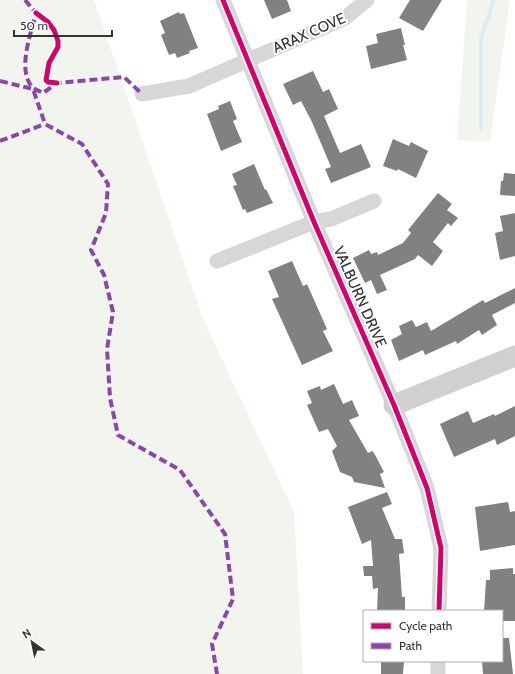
<svg xmlns="http://www.w3.org/2000/svg" width="515" height="674" viewBox="0 0 515 674" font-family="Cabin,sans-serif">
  <style>
    .green { fill: #f1f5ed }
    .lines { fill: none; stroke-linecap: round; stroke-linejoin: round }
    .stream { stroke: #ddebf3; stroke-width: 4 }
    .building { fill: #818181 }
    .street { stroke: #d7d7d7; stroke-width: 15 }
    .secondary { stroke: #d0d0d0; stroke-width: 21 }
    .quiet { stroke: #8e44ad; stroke-width: 4; stroke-dasharray: 8 4; stroke-linecap: butt }
    .cycleway-casing { stroke: #fff; stroke-width: 8 }
    .cycleway { stroke: #d6006c; stroke-width: 5 }
    .labels { text-anchor: middle; dominant-baseline: central; stroke-width: 4; stroke-linejoin: round; paint-order: stroke }
    .street-label { font-size: 15px; fill: #333; stroke: #fff }
  </style>
  <rect width="100%" height="100%" fill="#fff"/>
  <path class="green" d="M 0,0 L 94,0 L 203,319 L 294,512 L 303,674 L 0,674 Z
    M 467,0 L 510,0 L 490,142 L 457,140 Z"/>
  <g class="lines">
    <path class="stream" d="M 481,129 L 481,38 L 494,0"/>
  </g>
  <path class="building" d="M 264,0 L 287,0 L 291,11 L 272,19 Z
    M 410,0 L 442,0 L 423,31 L 399,18 Z
    M 179,12 L 180,14 L 184,13 L 198,48 L 189,51 L 190,53 L 177,58 L 175,53 L 169,55 L 161,35 L 165,33 L 160,21 Z
    M 401,28 L 405,45 L 403,45 L 407,60 L 371,69 L 366,46 L 378,43 L 376,34 Z
    M 313,71 L 323,92 L 329,89 L 338,109 L 324,116 L 340,153 L 361,144 L 371,167 L 331,183 L 325,169 L 331,167 L 312,122 L 301,101 L 293,105 L 283,84 Z
    M 230,101 L 237,119 L 233,121 L 242,142 L 221,151 L 207,114 L 219,109 L 218,106 Z
    M 393,139 L 409,146 L 411,142 L 428,151 L 416,178 L 398,169 L 397,171 L 383,166 Z
    M 254,164 L 265,190 L 266,189 L 273,203 L 247,213 L 245,209 L 243,210 L 233,186 L 237,185 L 232,174 Z
    M 504,173 L 515,174 L 515,196 L 500,195 L 501,181 L 503,181 Z
    M 438,193 L 452,204 L 447,210 L 458,218 L 451,226 L 448,223 L 433,242 L 443,251 L 432,266 L 418,255 L 415,259 L 380,275 L 387,290 L 377,294 L 371,280 L 365,283 L 353,258 L 369,250 L 371,254 L 377,252 L 378,255 L 403,243 L 411,233 L 408,230 Z
    M 515,213 L 515,256 L 500,260 L 495,233 L 503,231 L 500,216 Z
    M 292,261 L 303,286 L 307,284 L 327,329 L 323,331 L 333,351 L 302,365 L 272,299 L 279,297 L 268,271 Z
    M 515,288 L 515,303 L 492,315 L 497,325 L 482,335 L 479,330 L 457,344 L 456,341 L 425,355 L 423,350 L 399,361 L 391,340 L 402,334 L 399,326 L 412,320 L 416,327 L 427,322 L 431,331 L 483,300 L 485,303 Z
    M 334,384 L 343,404 L 352,400 L 359,416 L 349,420 L 368,453 L 372,451 L 374,453 L 384,472 L 380,474 L 385,488 L 354,482 L 352,477 L 340,472 L 332,451 L 337,446 L 328,429 L 319,432 L 307,405 L 312,403 L 307,391 L 320,386 L 321,390 Z
    M 515,406 L 515,436 L 497,445 L 495,439 L 454,457 L 440,424 L 468,411 L 473,423 L 494,414 L 495,416 Z
    M 387,492 L 392,504 L 382,508 L 395,539 L 402,539 L 404,553 L 399,554 L 402,597 L 405,597 L 405,611 L 377,611 L 378,588 L 373,589 L 372,576 L 364,576 L 363,566 L 373,566 L 371,540 L 362,544 L 348,507 Z
    M 508,502 L 510,512 L 515,511 L 515,545 L 480,551 L 475,507 Z
    M 513,568 L 513,574 L 515,574 L 515,621 L 502,621 L 502,611 L 484,611 L 486,580 L 490,580 L 490,570 Z
    M 502,638 L 509,638 L 513,674 L 483,674 L 482,661 L 502,661 Z
    M 383,661 L 404,661 L 403,674 L 381,674 L 381,662 L 383,662 Z"/>
  <g class="lines">
    <path class="street" d="M 223,0 L 314,222 L 394,405 L 427,488 L 441,548 L 439,611
      M 142,94 L 189,86 L 345,18 L 367,0
      M 217,261 L 314,222 L 331,219 L 374,201
      M 438,674 L 438,661"/>
    <path class="secondary" d="M 394,405 L 515,356"/>
    <path class="quiet" d="M 25,0 L 36,13 C 31,34 17,69 32,87 C 35,90 40,91 43,93 L 57,83 L 124,77 L 142,94
      M 0,81 L 33,89 L 45,124 L 82,144 L 108,184 L 106,213 L 91,250 L 104,275 L 113,312 L 107,349 L 110,398 L 118,435 L 180,470 L 225,534 L 233,599 L 212,644 L 217,674
      M 0,141 L 45,124"/>
    <defs>
      <path id="cycleway" d="M 223,0 L 314,222 L 394,405 L 427,488 L 441,548 L 439,611
        M 36,13 L 48,22 L 54,30 L 58,41 L 58,47 L 49,63 L 46,80 L 48,82 L 57,83"/>
    </defs>
    <use href="#cycleway" class="cycleway-casing"/>
    <use href="#cycleway" class="cycleway"/>
  </g>
  <g class="labels">
    <g class="street-label">
      <text transform="translate(309 33) rotate(-24)">ARAX COVE</text>
      <text transform="translate(360 297) rotate(66)">VALBURN DRIVE</text>
    </g>
  </g>
  <rect x="363" y="610" width="140" height="52" fill="#ffffff" stroke="#adadad"/>
  <rect x="371" y="623" width="20" height="6" fill="#d6006c" stroke="#adadad"/>
  <text x="399" y="630" font-size="12" fill="#333333">Cycle path</text>
  <rect x="371" y="643" width="20" height="6" fill="#8e44ad" stroke="#adadad"/>
  <text x="399" y="650" font-size="12" fill="#333333">Path</text>
  <g transform="translate(32 642) rotate(327)" stroke="#ffffff" stroke-width="3" paint-order="stroke">
  <path d="M0-3L7 15L0 10L-7 15Z" fill="#333333"/>
  <text y="-6" font-size="11" font-weight="bold" text-anchor="middle" fill="#333333">N</text>
  </g>
  <path d="M14 30v6h98v-6" fill="none" stroke="#333333" stroke-width="2"/>
  <text x="20" y="30" font-size="12" fill="#333333" stroke="#ffffff" stroke-width="3" paint-order="stroke">50 m</text>
</svg>
